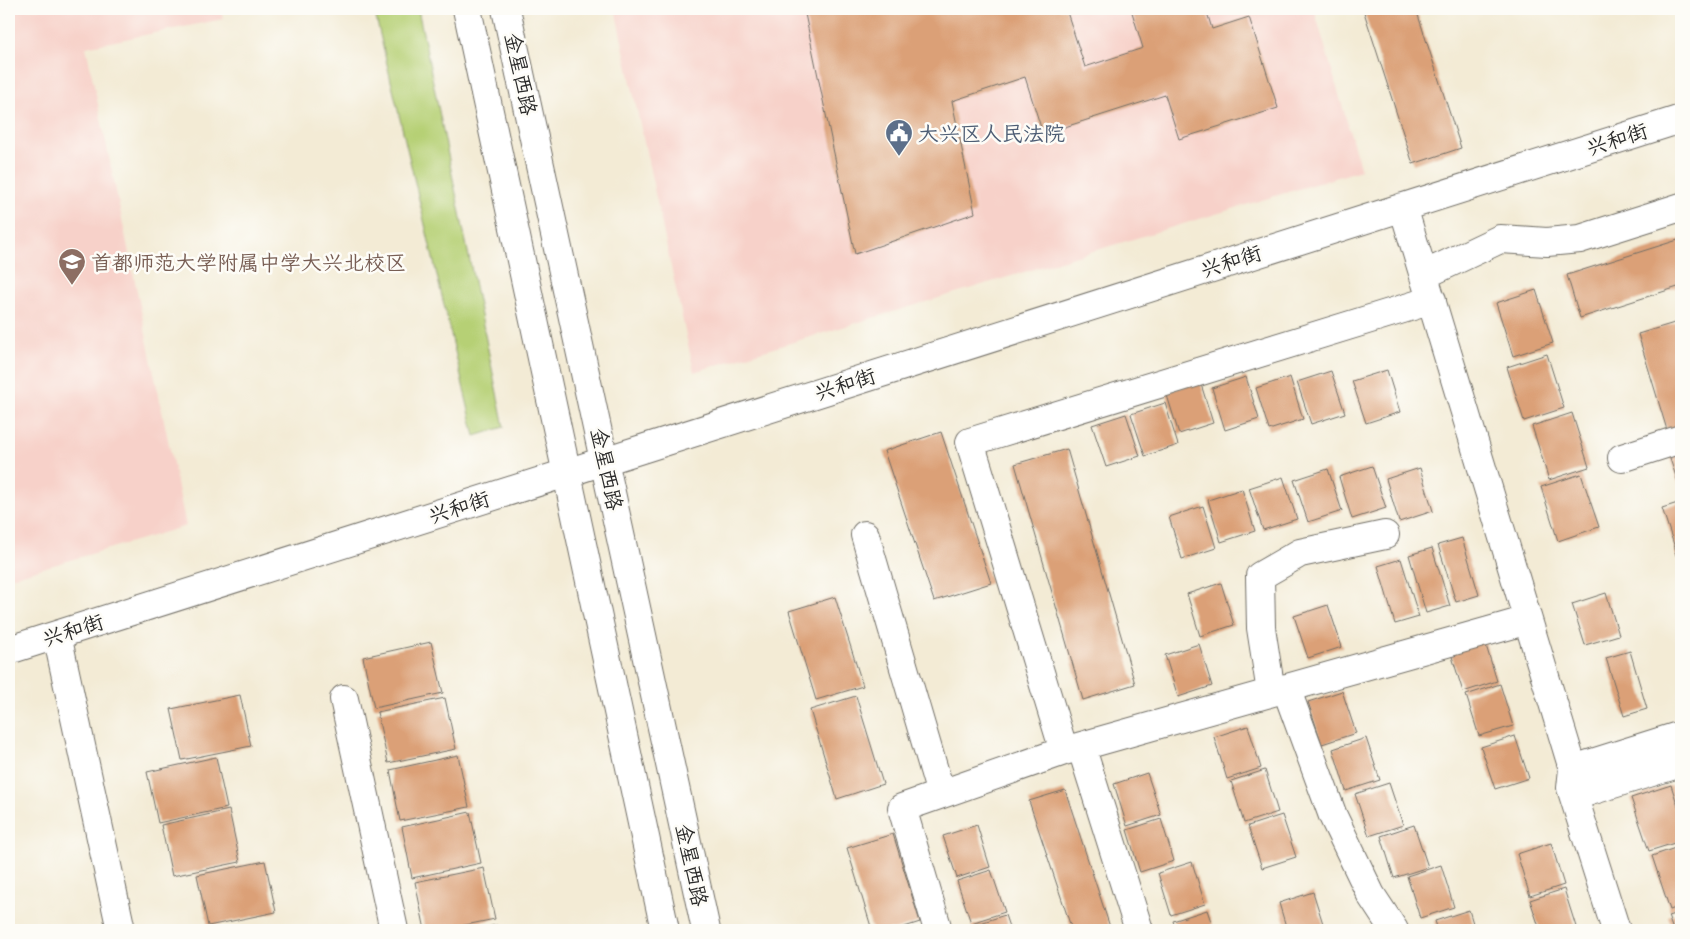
<svg xmlns="http://www.w3.org/2000/svg" width="1690" height="939" viewBox="0 0 1690 939" font-family="Itim,'LXGW WenKai TC',sans-serif">
  <style>
    .built { fill: #f7d1c9 }
    .green { fill: #b6d075; stroke: #707e50 }
    .building { fill: #dba077 }
    .lines { fill: none; stroke-linecap: round; stroke-linejoin: round }
    .minor-casing { stroke: #716e66; stroke-width: 30 }
    .major-casing { stroke: #716e66; stroke-width: 30 }
    .minor { stroke: #fff; stroke-width: 28 }
    .major { stroke: #fff; stroke-width: 28 }
    .labels { text-anchor: middle; dominant-baseline: central; stroke-width: 5; stroke-linejoin: round; paint-order: stroke }
    .street-label { font-size: 21px; fill: #2b2b2b; stroke: #fdfcf7 }
    .service-label { font-size: 21px; fill: #4e5e75; stroke: #fdfcf7; text-anchor: start }
    .education-label { font-size: 21px; fill: #785e54; stroke: #fdfcf7; text-anchor: start }
  </style>
  <rect width="100%" height="100%" fill="#fdfcf7"/>
  <filter id="ink" filterUnits="userSpaceOnUse"><feTurbulence type="fractalNoise" baseFrequency=".02" numOctaves="2"/><feDisplacementMap in="SourceGraphic" scale="10" xChannelSelector="R" yChannelSelector="G"/><feConvolveMatrix kernelMatrix="1 2 1 2 8 2 1 2 1" color-interpolation-filters="sRGB"/></filter>
  <filter id="wash" filterUnits="userSpaceOnUse"><feTurbulence type="fractalNoise" baseFrequency=".0096" numOctaves="4" result="noise"/><feDisplacementMap in="SourceGraphic" scale="20" xChannelSelector="R" yChannelSelector="G"/><feGaussianBlur stdDeviation="1.12" result="paint"/><feColorMatrix in="noise" values="0 0 0 0 0 0 0 0 0 0 0 0 0 0 0 0 0 1.4 0 .05"/><feComposite in="paint" operator="in"/></filter>
  <g filter="url(#wash)">
    <rect width="100%" height="100%" fill="#f3ebd5"/>
    <path class="built" d="M 9,9 L 221,9 L 223,19 L 86,47 L 186,526 L 9,578 Z
      M 615,9 L 1314,9 L 1361,170 L 694,372 Z"/>
    <path class="green" d="M 374,9 L 418,9 L 504,427 L 475,436 Z"/>
    <g id="blocks">
      <path class="building" d="M 804,9 L 1066,9 L 1085,67 L 1143,48 L 1131,9 L 1206,9 L 1212,29 L 1249,17 L 1278,108 L 1179,139 L 1165,95 L 1043,134 L 1025,77 L 952,101 L 975,213 L 855,254 Z
        M 1363,9 L 1416,9 L 1461,148 L 1413,164 Z
        M 1681,239 L 1681,286 L 1580,318 L 1567,275 Z
        M 1536,290 L 1553,343 L 1513,356 L 1496,303 Z
        M 1681,321 L 1681,426 L 1667,430 L 1638,334 Z
        M 1547,354 L 1564,408 L 1524,421 L 1507,367 Z
        M 1387,370 L 1400,412 L 1366,423 L 1352,381 Z
        M 1331,371 L 1345,413 L 1311,424 L 1297,382 Z
        M 1246,377 L 1259,419 L 1225,430 L 1212,388 Z
        M 1290,377 L 1303,419 L 1269,430 L 1256,388 Z
        M 1200,381 L 1213,423 L 1179,434 L 1166,392 Z
        M 1165,403 L 1178,445 L 1145,456 L 1131,414 Z
        M 1572,413 L 1589,467 L 1549,480 L 1532,426 Z
        M 1126,414 L 1140,456 L 1106,467 L 1092,425 Z
        M 941,432 L 991,583 L 934,601 L 884,451 Z
        M 1067,449 L 1135,684 L 1083,700 L 1015,464 Z
        M 1681,452 L 1681,491 L 1669,456 Z
        M 1372,466 L 1386,508 L 1352,519 L 1339,477 Z
        M 1420,468 L 1433,511 L 1399,522 L 1386,479 Z
        M 1328,469 L 1342,511 L 1308,522 L 1294,480 Z
        M 1581,474 L 1599,527 L 1558,541 L 1541,487 Z
        M 1283,477 L 1297,519 L 1263,530 L 1249,488 Z
        M 1242,489 L 1255,531 L 1221,542 L 1208,500 Z
        M 1681,502 L 1681,549 L 1676,551 L 1662,508 Z
        M 1203,506 L 1216,548 L 1182,559 L 1169,517 Z
        M 1462,538 L 1479,595 L 1456,602 L 1438,545 Z
        M 1432,548 L 1450,606 L 1426,613 L 1409,555 Z
        M 1681,550 L 1681,570 L 1675,552 Z
        M 1401,559 L 1419,617 L 1395,624 L 1378,566 Z
        M 1221,583 L 1234,625 L 1200,636 L 1187,594 Z
        M 1606,593 L 1619,635 L 1585,645 L 1572,604 Z
        M 835,597 L 863,686 L 816,700 L 789,611 Z
        M 1328,605 L 1342,647 L 1308,658 L 1294,616 Z
        M 1484,639 L 1497,681 L 1463,692 L 1450,650 Z
        M 431,642 L 443,693 L 374,708 L 363,657 Z
        M 1199,644 L 1212,686 L 1178,697 L 1165,655 Z
        M 1630,651 L 1647,709 L 1624,716 L 1606,658 Z
        M 1500,684 L 1513,726 L 1479,736 L 1466,695 Z
        M 1342,691 L 1356,733 L 1322,744 L 1308,702 Z
        M 240,695 L 251,746 L 182,760 L 171,709 Z
        M 856,696 L 883,784 L 837,799 L 810,710 Z
        M 445,698 L 456,749 L 388,763 L 377,712 Z
        M 1248,726 L 1261,768 L 1227,779 L 1214,737 Z
        M 1515,736 L 1529,778 L 1495,789 L 1481,747 Z
        M 1366,738 L 1380,780 L 1346,791 L 1333,749 Z
        M 458,755 L 469,807 L 400,821 L 390,770 Z
        M 216,757 L 227,808 L 158,823 L 147,772 Z
        M 1265,770 L 1278,812 L 1244,823 L 1231,781 Z
        M 1147,773 L 1161,815 L 1127,826 L 1114,784 Z
        M 1389,783 L 1403,825 L 1369,836 L 1355,794 Z
        M 1671,785 L 1681,816 L 1681,841 L 1649,851 L 1631,798 Z
        M 1065,790 L 1111,930 L 1072,930 L 1029,801 Z
        M 229,810 L 240,862 L 172,876 L 161,825 Z
        M 470,812 L 481,863 L 412,878 L 402,827 Z
        M 1282,815 L 1296,857 L 1262,868 L 1248,826 Z
        M 1161,819 L 1174,861 L 1140,872 L 1127,830 Z
        M 977,825 L 990,867 L 957,878 L 943,836 Z
        M 1414,825 L 1428,867 L 1394,878 L 1381,836 Z
        M 893,834 L 920,922 L 895,930 L 872,930 L 847,848 Z
        M 1551,843 L 1564,885 L 1530,896 L 1517,854 Z
        M 1681,846 L 1681,906 L 1670,910 L 1652,856 Z
        M 265,861 L 276,912 L 208,926 L 197,875 Z
        M 1192,862 L 1205,904 L 1171,915 L 1158,873 Z
        M 1441,865 L 1454,907 L 1420,918 L 1407,876 Z
        M 484,868 L 495,919 L 441,930 L 425,930 L 415,882 Z
        M 991,870 L 1005,912 L 971,923 L 957,881 Z
        M 1564,889 L 1577,930 L 1540,930 L 1530,900 Z
        M 1313,892 L 1325,930 L 1287,930 L 1279,903 Z
        M 1207,910 L 1214,930 L 1176,930 L 1173,921 Z
        M 1469,910 L 1475,930 L 1438,930 L 1435,921 Z
        M 1681,912 L 1681,930 L 1673,930 L 1668,916 Z
        M 1005,915 L 1010,930 L 973,930 L 971,926 Z
        M 497,925 L 498,930 L 477,930 L 477,929 Z"/>
    </g>
  </g>
  <g filter="url(#ink)">
    <use href="#blocks" fill-opacity="0" stroke="#716e66" stroke-width="1"/>
    <g class="lines">
      <defs>
        <path id="minor" d="M 1403,207 L 1573,769 L 1681,735
          M 1424,275 L 1500,239 L 1547,242 L 1580,239 L 1681,207
          M 1622,458 L 1681,439
          M 865,535 L 941,794
          M 57,635 L 121,930
          M 9,650 L 1681,119
          M 1286,688 L 1333,816 L 1371,895 L 1394,930
          M 1271,692 L 1261,628 L 1260,576 L 1300,553 L 1385,535
          M 344,699 L 394,930
          M 1081,746 L 1139,930
          M 1064,751 L 970,442 L 1432,300
          M 1573,769 L 1571,788 L 1616,930
          M 1574,796 L 1681,763
          M 938,930 L 902,808 L 1064,751 L 1528,620"/>
        <path id="major" d="M 467,9 L 665,930
          M 506,9 L 706,930"/>
      </defs>
      <use href="#minor" class="minor-casing"/>
      <use href="#major" class="major-casing"/>
      <use href="#minor" class="minor"/>
      <use href="#major" class="major"/>
    </g>
  </g>
  <defs>
    <symbol id="civic-pin" viewBox="-11 -11 22 30"><path d="M0 17L-7.5 6A9.5 9.5 0 1 1 7.5 6Z" fill="#5c6f8a" stroke="#fdfcf7"/><path d="M-.6-6.5H3V-4.5H.6V-3L4-1V1h2V6H-6V1h2V-1L-.6-3ZM-1.2 2.5V6h2.4V2.5Z" fill="#fff"/></symbol>
    <symbol id="school-pin" viewBox="-11 -11 22 30"><path d="M0 17L-7.5 6A9.5 9.5 0 1 1 7.5 6Z" fill="#8d6e63" stroke="#fdfcf7"/><path d="M0-5L7-2L0 1L-7-2ZM-4 1L0 2.5L4 1V4Q0 6-4 4Z" fill="#fff"/></symbol>
  </defs>
  <g fill-rule="evenodd">
    <use href="#civic-pin" x="883" y="117" width="32" height="43"/>
    <use href="#school-pin" x="56" y="246" width="32" height="43"/>
  </g>
  <g class="labels">
    <g class="street-label">
      <text transform="translate(521 74) rotate(78)">金星西路</text>
      <text transform="translate(1617 139) rotate(-18)">兴和街</text>
      <text transform="translate(1231 261) rotate(-18)">兴和街</text>
      <text transform="translate(845 384) rotate(-18)">兴和街</text>
      <text transform="translate(607 469) rotate(78)">金星西路</text>
      <text transform="translate(459 507) rotate(-18)">兴和街</text>
      <text transform="translate(73 630) rotate(-18)">兴和街</text>
      <text transform="translate(692 865) rotate(78)">金星西路</text>
    </g>
    <g class="service-label">
      <text x="918" y="133">大兴区人民法院</text>
    </g>
    <g class="education-label">
      <text x="91" y="262">首都师范大学附属中学大兴北校区</text>
    </g>
  </g>
  <rect width="1690" height="939" fill="none" stroke="#fdfcf7" stroke-width="30"/>
</svg>
